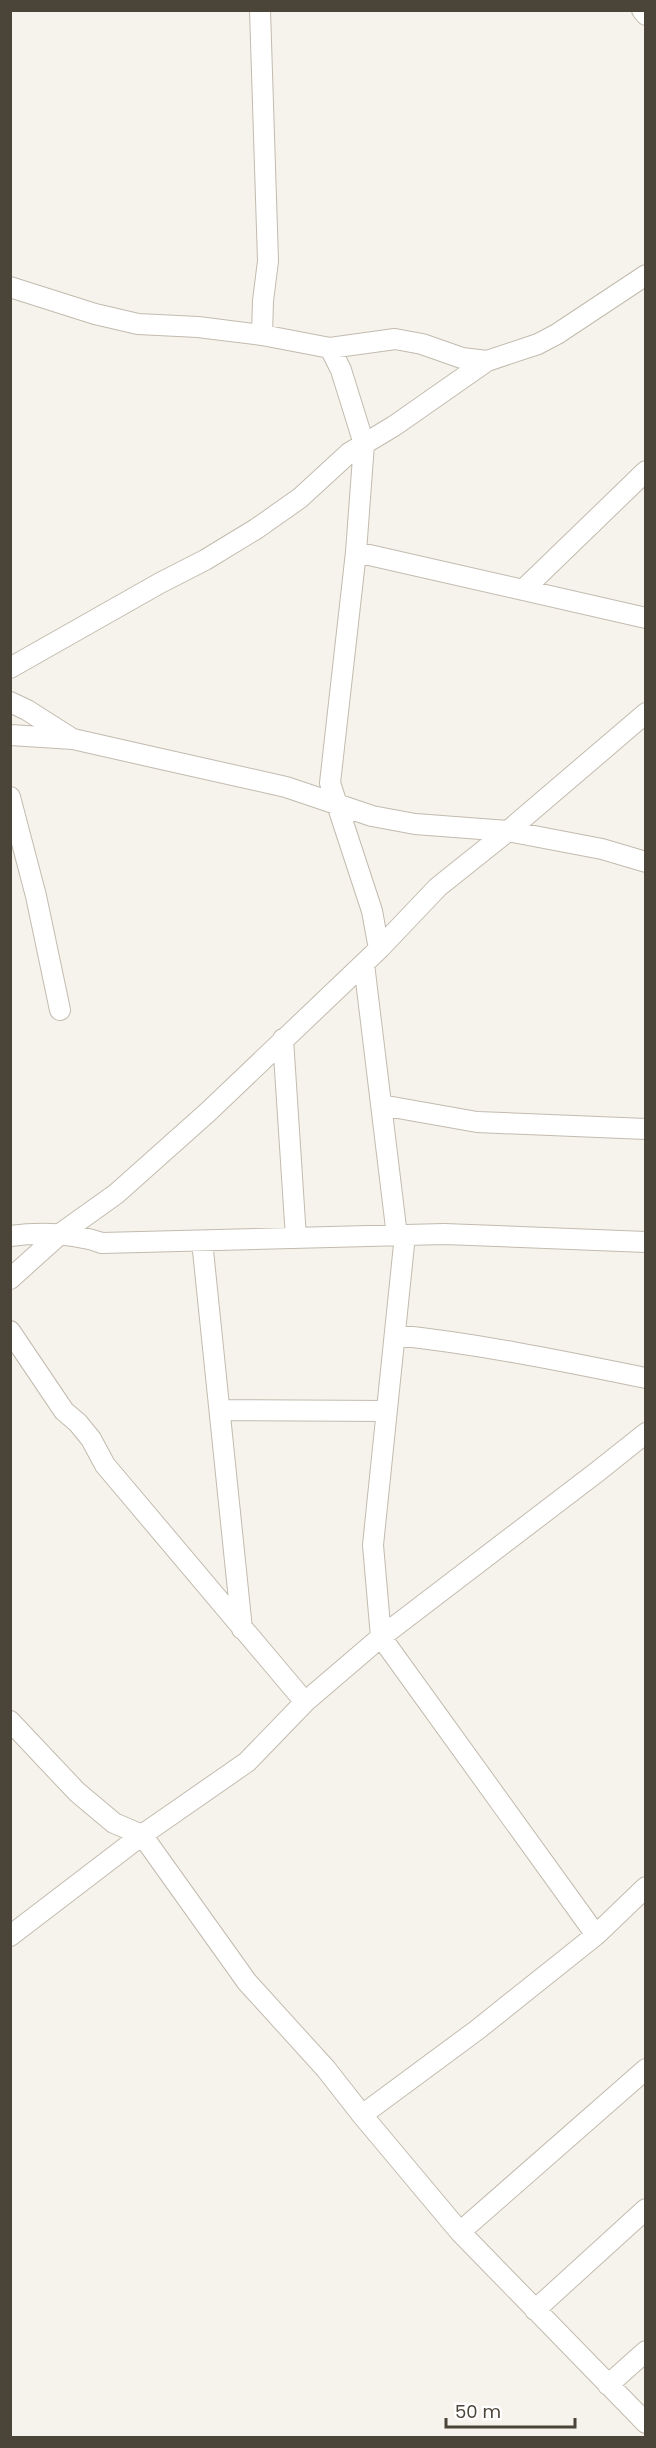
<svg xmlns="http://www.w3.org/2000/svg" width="656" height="2448" viewBox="0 0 656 2448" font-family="Poppins,sans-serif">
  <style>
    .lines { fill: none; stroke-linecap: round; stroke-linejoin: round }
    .street-casing { stroke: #c2bbae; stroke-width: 22 }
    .street { stroke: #fff; stroke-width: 20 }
  </style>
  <rect width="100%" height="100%" fill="#f6f3ec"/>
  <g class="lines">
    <defs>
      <path id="street" d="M 260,10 L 268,261 L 263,301 L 262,335
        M 642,10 L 646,15
        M 10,287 L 95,314 L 138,324 L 198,327 L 262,335 L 330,348 L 395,339 L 422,344 L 462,358 L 487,361
        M 330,348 L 341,370 L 364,444 L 356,552 L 330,783 L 372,911 L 379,949
        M 356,552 L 646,618
        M 523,590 L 646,471
        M 10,668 L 160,583 L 205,560 L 256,529 L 300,498 L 349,453 L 394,426 L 487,361 L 538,344 L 557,334 L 646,275
        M 10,702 L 27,710 L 71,738
        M 10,735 L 73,739 L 148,756 L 286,787 L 372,816 L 415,824 L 508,831 L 602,849 L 646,862
        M 10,797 L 36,896 L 60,1010
        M 364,964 L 397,1236
        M 283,1039 L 296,1238
        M 381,1105 L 477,1122 L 646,1129
        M 405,1235 L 373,1545 L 381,1637 L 596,1935
        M 10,1236 C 42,1232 73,1233 102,1243 L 444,1234 L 646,1242
        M 202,1241 L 242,1629
        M 10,1279 L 60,1234 L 116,1194 L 208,1112 L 379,949 L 438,887 L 508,831 L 646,713
        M 10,1331 L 64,1411 L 78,1423 L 91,1439 L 105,1465 L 305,1702
        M 395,1335 C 480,1344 562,1361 646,1378
        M 220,1410 L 387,1411
        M 10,1721 L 77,1792 L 114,1823 L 142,1835 L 247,1982 L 326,2069 L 362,2115 L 460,2232 L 646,2423
        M 10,1936 L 142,1835 L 247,1762 L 305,1702 L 381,1637 L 597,1472 L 646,1433
        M 362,2115 L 477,2030 L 596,1935 L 646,1887
        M 460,2232 L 646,2069
        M 535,2310 L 646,2209
        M 608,2385 L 646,2351"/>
    </defs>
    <use href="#street" class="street-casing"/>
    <use href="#street" class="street"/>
  </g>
  <rect width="656" height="2448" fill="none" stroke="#4b4439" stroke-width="24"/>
  <path d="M446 2418v9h129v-9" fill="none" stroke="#4b4439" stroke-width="3"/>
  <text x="455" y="2418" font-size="18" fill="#4b4439" stroke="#ffffff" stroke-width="4.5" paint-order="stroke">50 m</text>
</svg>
